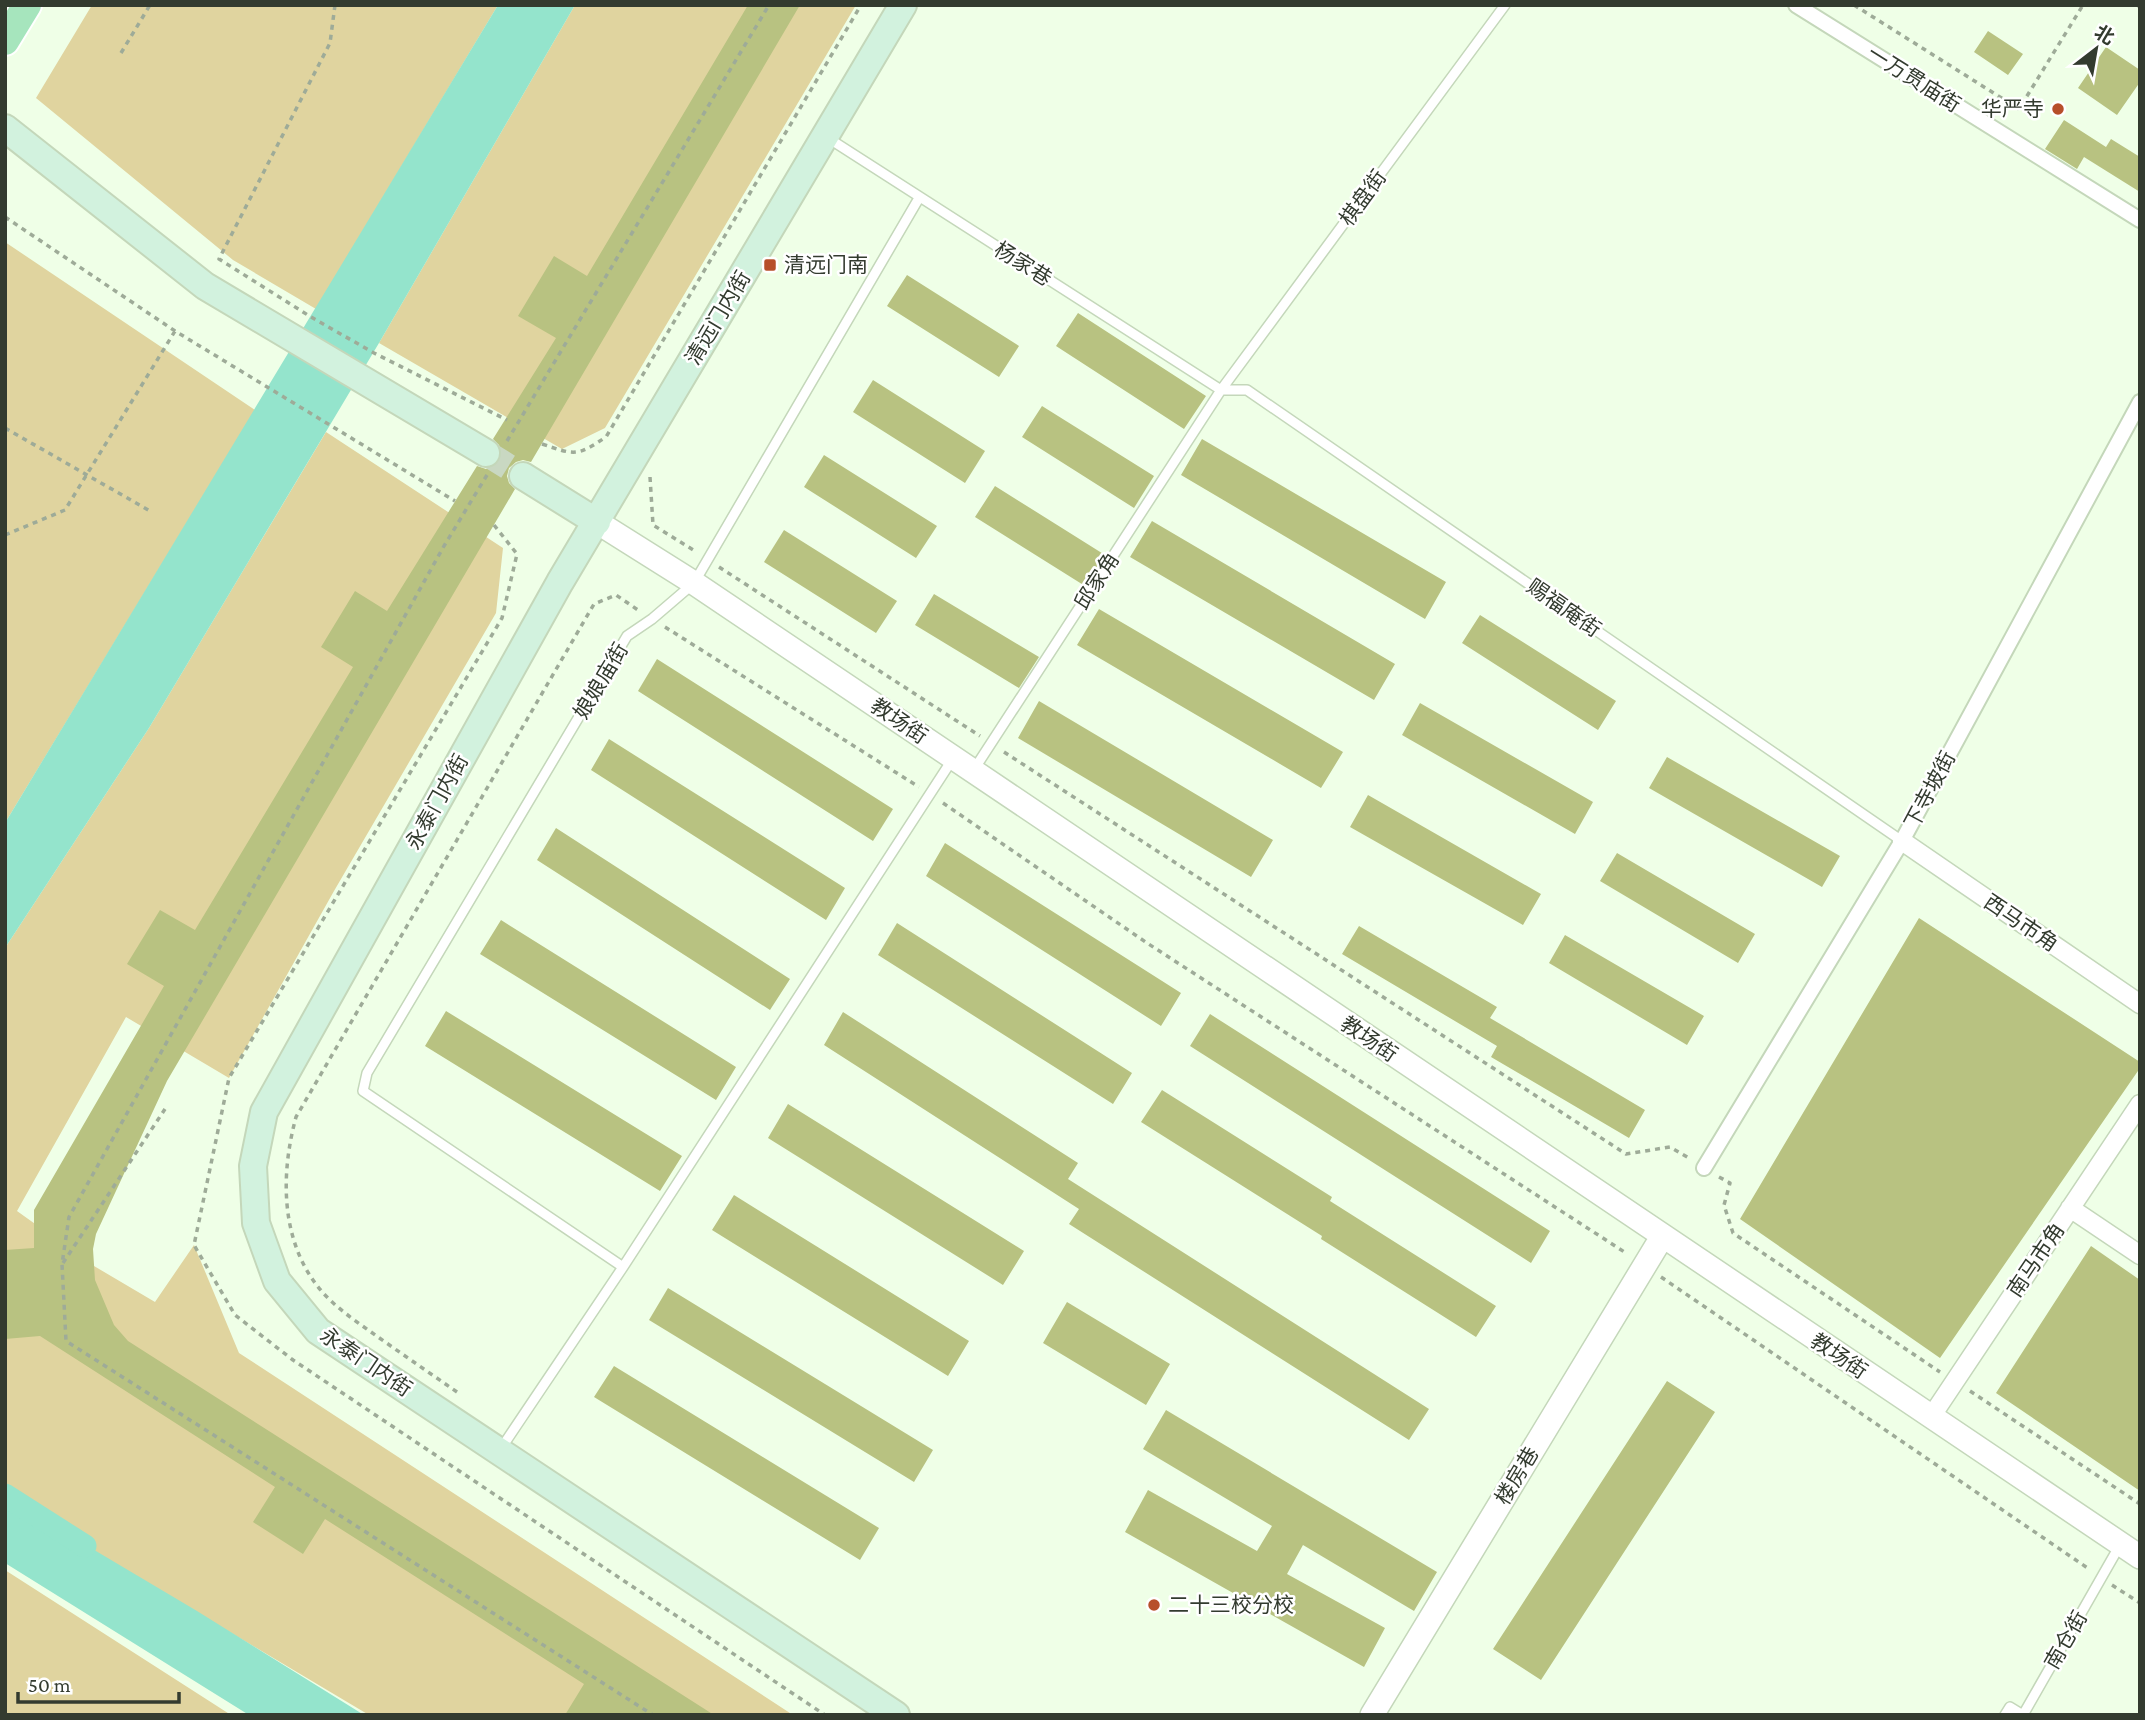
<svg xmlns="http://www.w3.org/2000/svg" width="2145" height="1720" viewBox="0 0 2145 1720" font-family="'Crimson Pro','Noto Sans SC',serif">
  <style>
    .green { fill: #e0d49f }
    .water { fill: #94e4cc }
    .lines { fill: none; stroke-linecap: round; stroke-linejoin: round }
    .canal { stroke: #94e4cc; stroke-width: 23 }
    .building { fill: #b8c281 }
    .secondary-tunnel { stroke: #c9d8c2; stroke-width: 26; stroke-dasharray: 26 13; stroke-linecap: butt }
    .service-casing { stroke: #c4d7ba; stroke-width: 12 }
    .pedestrian-casing { stroke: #c4d7ba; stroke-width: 18 }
    .minor-casing { stroke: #c4d7ba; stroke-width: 21 }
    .tertiary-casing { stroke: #c4d7ba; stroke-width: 26 }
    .secondary-casing { stroke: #c4d7ba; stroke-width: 30 }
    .primary-casing { stroke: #fff; stroke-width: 32 }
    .path { stroke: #9eab98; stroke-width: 3.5; stroke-dasharray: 5 5; stroke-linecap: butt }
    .service { stroke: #fff; stroke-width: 9 }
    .pedestrian { stroke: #fff; stroke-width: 14 }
    .minor { stroke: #fff; stroke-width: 18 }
    .tertiary { stroke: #fff; stroke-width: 23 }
    .secondary { stroke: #d2f2de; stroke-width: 26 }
    .primary { stroke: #a6e5bd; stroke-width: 28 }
    .poi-dot { fill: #b74f2a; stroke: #fff; stroke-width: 2.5 }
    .labels { text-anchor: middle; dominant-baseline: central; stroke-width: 5; stroke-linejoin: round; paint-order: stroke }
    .street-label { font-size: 21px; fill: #333b2f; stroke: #fff }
    .poi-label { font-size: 21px; fill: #333b2f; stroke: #fff; text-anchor: start }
  </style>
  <rect width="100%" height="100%" fill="#efffe7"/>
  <path class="green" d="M 92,5 L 498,5 L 316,309 L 233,260 L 36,98 Z
    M 575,5 L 856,5 L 605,428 L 562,449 L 379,343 Z
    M 5,242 L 255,410 L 5,823 Z
    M 326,432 L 503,548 L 496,613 L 334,891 L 229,1078 L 126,1017 L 17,1211 L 94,1266 L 155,1302 L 194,1245 L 239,1353 L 793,1715 L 369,1715 L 5,1498 L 5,948 L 149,728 Z
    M 5,1570 L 231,1715 L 5,1715 Z"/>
  <path class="water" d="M 498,5 L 575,5 L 379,343 L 149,728 L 5,948 L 5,823 Z
    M 5,1497 L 197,1611 L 364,1715 L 249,1715 L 5,1563 Z"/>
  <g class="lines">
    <path class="canal" d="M 5,1495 L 85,1546"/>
  </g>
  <path class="building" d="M 748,5 L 800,5 L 531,462 L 523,460 L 516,462 L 509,468 L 507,476 L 509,483 L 515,489 L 167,1081 L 96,1234 L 93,1249 L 95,1280 L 114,1325 L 128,1341 L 714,1715 L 565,1715 L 584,1684 L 325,1519 L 303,1554 L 253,1522 L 275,1487 L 40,1336 L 5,1339 L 5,1250 L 34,1248 L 34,1210 L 164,986 L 127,964 L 160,910 L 195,930 L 353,667 L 321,647 L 355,591 L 387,611 L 477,466 L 486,469 L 494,466 L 499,462 L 502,453 L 499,445 L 493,439 L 556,338 L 518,316 L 554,256 L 587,276 Z
    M 1988,31 L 2023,54 L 2008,75 L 1974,52 Z
    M 2106,47 L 2140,70 L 2140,82 L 2117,115 L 2078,88 Z
    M 2064,120 L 2106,147 L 2111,139 L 2140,157 L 2140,192 L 2084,157 L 2077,169 L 2045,149 Z
    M 907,275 L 1019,346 L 999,377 L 887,306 Z
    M 1078,313 L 1206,396 L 1184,429 L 1056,346 Z
    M 873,380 L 985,451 L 965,483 L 853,412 Z
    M 1042,406 L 1154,476 L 1134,508 L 1022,437 Z
    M 1202,439 L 1446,582 L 1425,619 L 1181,475 Z
    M 824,455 L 937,526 L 916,558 L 804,487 Z
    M 995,486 L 1105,555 L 1085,586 L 975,517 Z
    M 1152,521 L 1395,664 L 1374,700 L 1130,557 Z
    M 784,530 L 897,601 L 876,633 L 764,562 Z
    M 934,594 L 1039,657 L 1019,688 L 915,625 Z
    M 1099,609 L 1343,752 L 1321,788 L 1077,645 Z
    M 1480,615 L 1616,701 L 1598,730 L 1462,643 Z
    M 657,659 L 893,809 L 873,841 L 638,691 Z
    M 1039,701 L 1273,840 L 1251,877 L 1018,738 Z
    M 1420,703 L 1593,802 L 1575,834 L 1402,735 Z
    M 609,739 L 845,888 L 826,920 L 591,770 Z
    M 1667,757 L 1840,856 L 1822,887 L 1649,788 Z
    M 1368,795 L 1541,894 L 1523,925 L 1350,827 Z
    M 556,828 L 790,979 L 770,1010 L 537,860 Z
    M 945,843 L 1181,993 L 1161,1026 L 926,876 Z
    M 1617,853 L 1755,934 L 1738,963 L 1600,881 Z
    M 1919,918 L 2140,1062 L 2140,1068 L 1940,1358 L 1740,1219 Z
    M 501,920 L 736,1067 L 716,1100 L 480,954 Z
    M 897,923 L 1132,1073 L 1113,1104 L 878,955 Z
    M 1359,926 L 1497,1007 L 1490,1018 L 1645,1110 L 1629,1138 L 1491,1057 L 1497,1046 L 1342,954 Z
    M 1565,935 L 1704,1016 L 1687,1045 L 1549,963 Z
    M 446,1011 L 682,1156 L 660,1191 L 425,1046 Z
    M 843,1012 L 1078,1163 L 1068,1179 L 1429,1409 L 1409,1440 L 1069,1224 L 1079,1209 L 824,1045 Z
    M 1210,1014 L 1550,1231 L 1531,1263 L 1190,1046 Z
    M 1162,1090 L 1332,1197 L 1330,1201 L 1496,1306 L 1476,1337 L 1321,1239 L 1322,1236 L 1141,1122 Z
    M 788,1104 L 1024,1251 L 1003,1285 L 768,1138 Z
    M 734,1195 L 969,1341 L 948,1376 L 712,1230 Z
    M 2091,1246 L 2140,1280 L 2140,1491 L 1996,1393 Z
    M 668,1288 L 933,1450 L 914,1482 L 649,1320 Z
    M 1067,1302 L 1170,1364 L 1146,1405 L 1043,1343 Z
    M 614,1366 L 879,1528 L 860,1560 L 594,1397 Z
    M 1667,1381 L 1715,1412 L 1541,1680 L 1493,1649 Z
    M 1166,1410 L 1437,1572 L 1414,1611 L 1303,1545 L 1287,1574 L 1385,1628 L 1364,1667 L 1125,1532 L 1148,1490 L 1257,1551 L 1272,1526 L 1143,1449 Z"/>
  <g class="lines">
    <path class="secondary-tunnel" d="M 486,453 L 523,476"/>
    <defs>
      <path id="service" d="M 828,138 L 1221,390
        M 1221,390 L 1247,390 L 1902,841
        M 973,771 L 1221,390 L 1505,5
        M 623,1267 L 363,1091 L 367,1073 L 627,636 L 652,619 L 694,583 L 919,198
        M 500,1450 L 623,1267 L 952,760
        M 2005,1715 L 2010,1707 L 2023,1715 L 2120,1545"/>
      <path id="pedestrian" d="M 1796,5 L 2140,220
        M 1704,1168 L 1902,841 L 2140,402"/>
      <path id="minor" d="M 1902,841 L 2140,1004
        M 2070,1208 L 2140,1255
        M 1931,1417 L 2140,1104"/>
      <path id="tertiary" d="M 597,522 L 694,583 L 2140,1557
        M 1372,1715 L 1662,1237"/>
      <path id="secondary" d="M 5,128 L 205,286 L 486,453
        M 523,476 L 597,522
        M 896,1715 L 318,1331 L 277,1281 L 256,1223 L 253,1166 L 264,1112 L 560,582 L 903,5"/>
      <path id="primary" d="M 5,41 L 27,5"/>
    </defs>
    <use href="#service" class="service-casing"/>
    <use href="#pedestrian" class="pedestrian-casing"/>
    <use href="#minor" class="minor-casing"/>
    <use href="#tertiary" class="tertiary-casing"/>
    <use href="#secondary" class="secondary-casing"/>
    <use href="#primary" class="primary-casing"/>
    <path class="path" d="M 335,5 L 330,43 L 219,259 L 311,317 L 374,353 L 507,420
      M 1854,5 L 2019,109 L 2083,5
      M 2137,5 L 2140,7
      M 121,53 L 150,5
      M 5,217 L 175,331 L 455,501
      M 5,428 L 150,511
      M 507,441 L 769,5
      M 542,444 C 575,455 576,457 606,437 L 861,5
      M 487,475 L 444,546 L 69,1217 L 62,1264 L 66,1341 L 653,1715
      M 650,477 L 653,525 L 695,551
      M 494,525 L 517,554 L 502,618 L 229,1078 L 194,1245 L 235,1315 L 293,1360 L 825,1715
      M 5,535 L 65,510 L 175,331
      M 719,567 L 980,736
      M 665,627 L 919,787
      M 1004,752 L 1626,1154 L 1670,1147 L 1689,1158
      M 943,803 L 1147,943 L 1626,1253
      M 1719,1177 L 1730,1183 L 1724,1205 L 1733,1233 L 1940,1372
      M 63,1263 L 165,1109
      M 1661,1277 L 2089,1569
      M 1970,1391 L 2140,1504
      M 457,1392 C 431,1374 405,1356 378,1337 C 360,1324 340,1311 324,1294 C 280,1245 280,1176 296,1117 L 594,604 L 616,595 L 638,610
      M 2112,1585 L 2140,1603"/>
    <use href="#service" class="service"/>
    <use href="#pedestrian" class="pedestrian"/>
    <use href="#minor" class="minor"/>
    <use href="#tertiary" class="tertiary"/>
    <use href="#secondary" class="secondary"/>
    <use href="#primary" class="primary"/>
  </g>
  <g class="poi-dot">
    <circle cx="2058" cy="109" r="7"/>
    <rect x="763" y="258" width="14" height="14" rx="3.5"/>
    <circle cx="1154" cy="1605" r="7"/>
  </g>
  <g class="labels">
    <g class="street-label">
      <text transform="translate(1914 79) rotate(32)">一万贯庙街</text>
      <text transform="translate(1363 198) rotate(-54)">棋盘街</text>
      <text transform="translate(1023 264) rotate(32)">杨家巷</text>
      <text transform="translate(718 318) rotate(-59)">清远门内街</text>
      <text transform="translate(1097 581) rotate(-57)">邱家角</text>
      <text transform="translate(1564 608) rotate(35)">赐福庵街</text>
      <text transform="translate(601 681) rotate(-59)">娘娘庙街</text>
      <text transform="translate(899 721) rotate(34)">教场街</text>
      <text transform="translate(1930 790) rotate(-62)">下寺坡街</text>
      <text transform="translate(437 802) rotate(-61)">永泰门内街</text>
      <text transform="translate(2021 923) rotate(34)">西马市角</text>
      <text transform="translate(1369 1039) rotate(34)">教场街</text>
      <text transform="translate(2036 1260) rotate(-56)">南马市角</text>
      <text transform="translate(1839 1356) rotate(34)">教场街</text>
      <text transform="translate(366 1362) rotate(34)">永泰门内街</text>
      <text transform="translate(1517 1476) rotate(-59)">楼房巷</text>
      <text transform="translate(2066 1640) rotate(-60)">南仓街</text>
    </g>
    <g class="poi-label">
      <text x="2044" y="109" text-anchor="end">华严寺</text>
      <text x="784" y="265">清远门南</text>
      <text x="1168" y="1605">二十三校分校</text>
    </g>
  </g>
  <rect width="2145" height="1720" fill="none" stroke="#333b2f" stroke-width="14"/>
  <g transform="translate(2096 49) rotate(31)" stroke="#ffffff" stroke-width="5" paint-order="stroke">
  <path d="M0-5L12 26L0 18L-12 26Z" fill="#333b2f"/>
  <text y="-10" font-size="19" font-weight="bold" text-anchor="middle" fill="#333b2f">北</text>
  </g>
  <path d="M18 1692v10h161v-10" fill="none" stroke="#333b2f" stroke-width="3.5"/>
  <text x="28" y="1692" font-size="21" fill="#333b2f" stroke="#ffffff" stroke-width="5" paint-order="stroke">50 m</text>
</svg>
